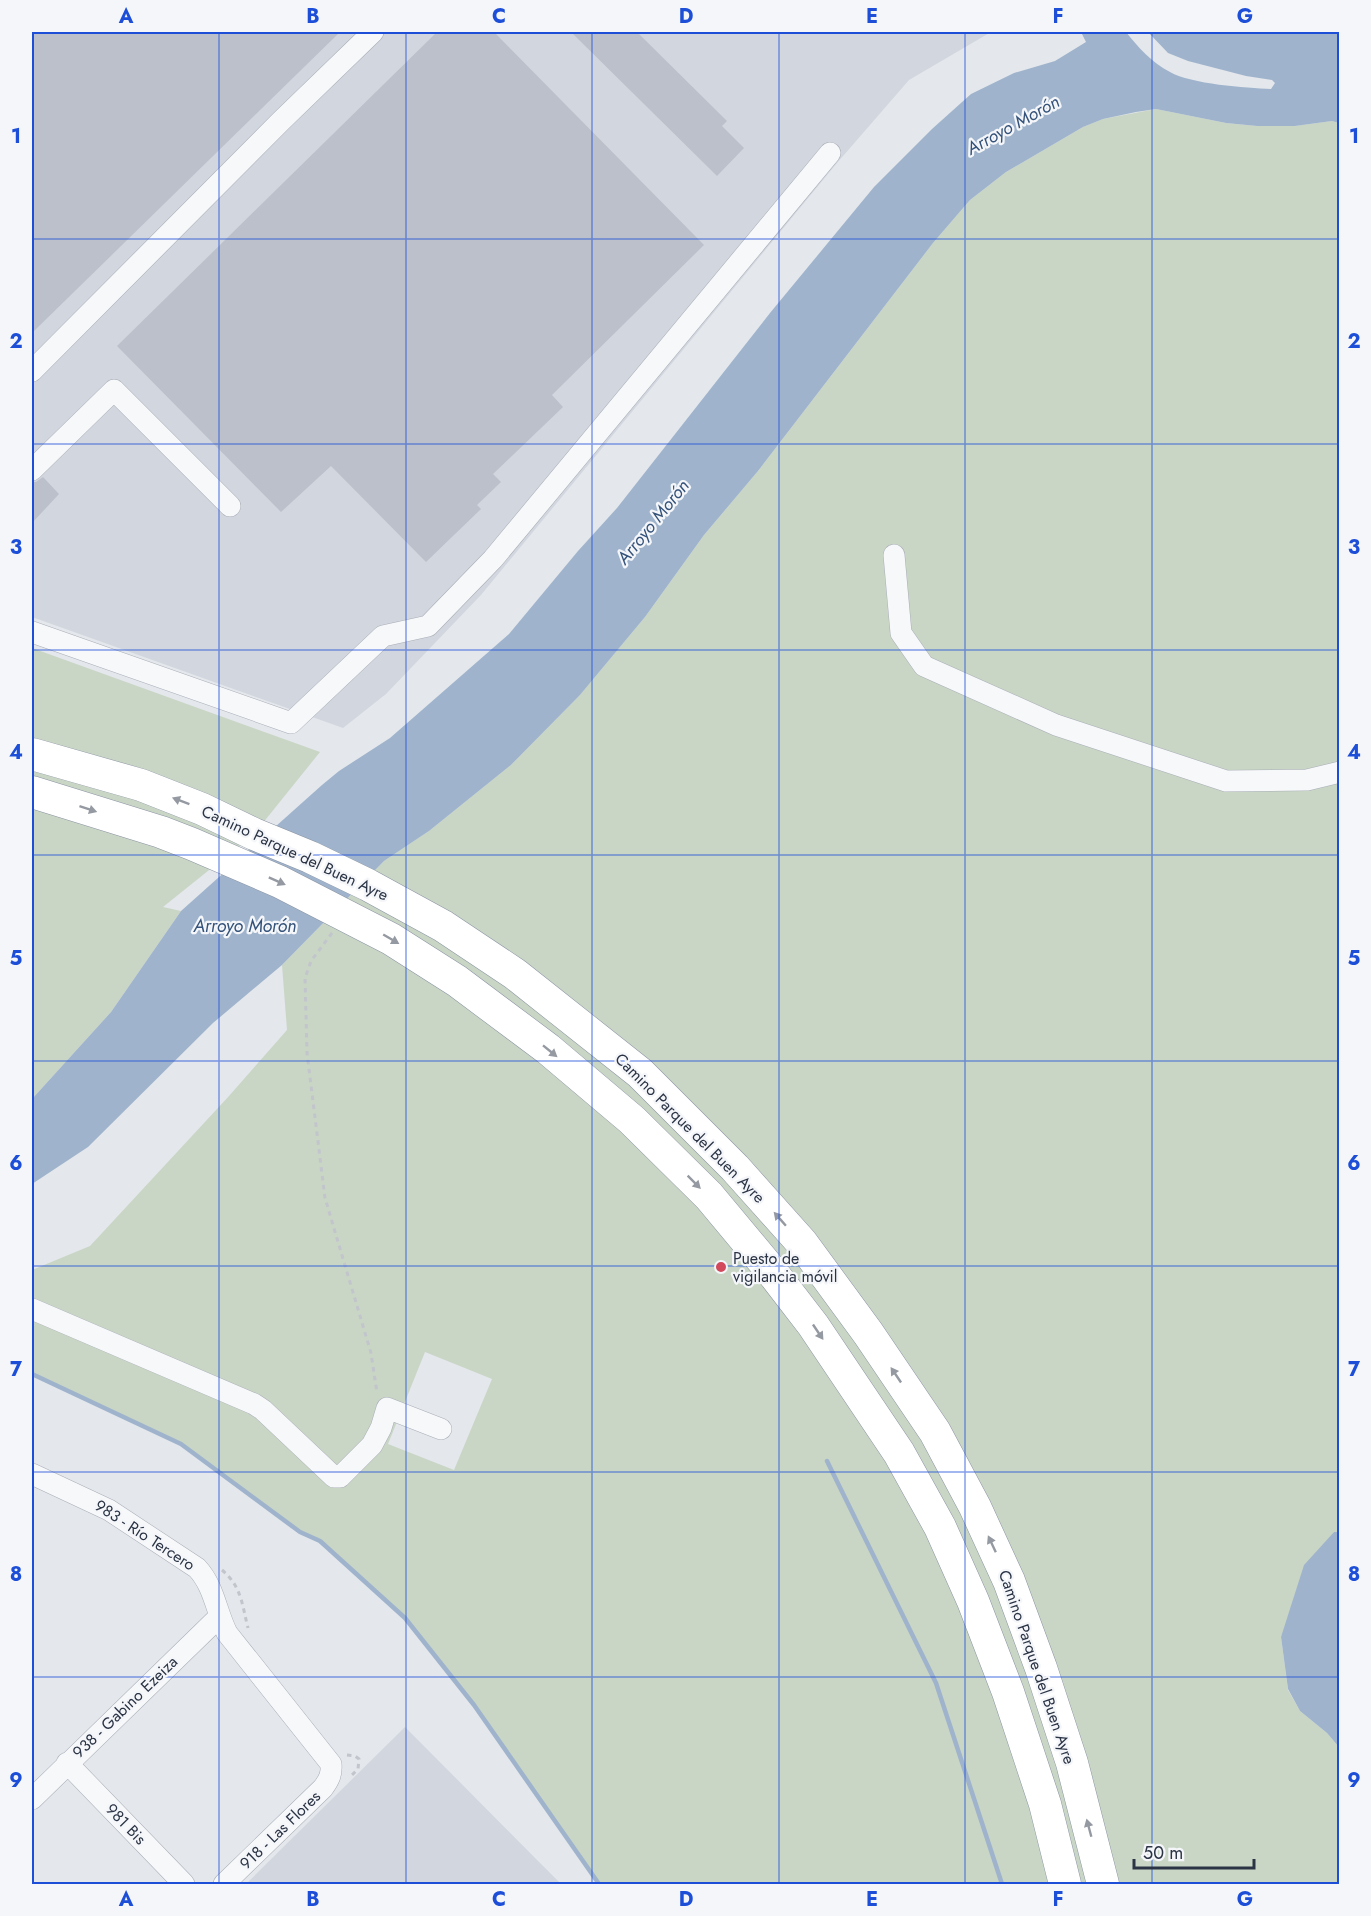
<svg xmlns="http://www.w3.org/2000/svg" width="1371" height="1916" viewBox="0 0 1371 1916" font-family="Jost,sans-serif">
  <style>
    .built { fill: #d2d6de }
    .green { fill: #c9d6c5; fill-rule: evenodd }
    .water { fill: #9fb4cc }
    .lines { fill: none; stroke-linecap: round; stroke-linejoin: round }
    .stream { stroke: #9fb4cc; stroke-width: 4.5 }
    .building { fill: #bbc0ca }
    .minor-casing { stroke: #a9aeb7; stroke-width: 22 }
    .highway-casing { stroke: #8b94a3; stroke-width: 33 }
    .path { stroke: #c2c5cb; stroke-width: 3; stroke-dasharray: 4.5 4.5; stroke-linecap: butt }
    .minor { stroke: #f7f8fa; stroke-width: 21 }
    .highway { stroke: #fff; stroke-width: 32 }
    .oneway { fill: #959aa2 }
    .grid { fill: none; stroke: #1d4ed8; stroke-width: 1.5; stroke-opacity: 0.55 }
    .poi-dot { fill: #d1495b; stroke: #f4f6f9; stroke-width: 2 }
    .labels { text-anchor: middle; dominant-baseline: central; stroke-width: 4.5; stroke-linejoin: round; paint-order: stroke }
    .street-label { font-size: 16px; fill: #2b3445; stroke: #f4f6f9 }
    .poi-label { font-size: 16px; fill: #2b3445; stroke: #f4f6f9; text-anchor: start }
    .water-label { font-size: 18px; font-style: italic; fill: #34527a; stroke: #f4f6f9 }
    .neatline { fill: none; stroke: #1d4ed8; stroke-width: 2 }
    .grid-label { font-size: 20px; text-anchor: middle; font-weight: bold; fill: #1d4ed8 }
  </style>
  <rect width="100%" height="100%" fill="#e4e7ec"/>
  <path class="built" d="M 32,32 L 991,32 L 909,80 L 837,163 L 481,595 L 386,694 L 343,728 L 32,617 Z
    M 405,1727 L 561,1884 L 246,1884 Z"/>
  <path class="green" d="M 1156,109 L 1226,123 L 1257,126 L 1295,126 L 1332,121 L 1339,123 L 1340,1532 L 1334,1532 L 1281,1637 L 1288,1690 L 1300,1711 L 1327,1733 L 1338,1746 L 1339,1884 L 599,1884 L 474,1705 L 405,1618 L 320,1541 L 300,1532 L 181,1444 L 32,1374 L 32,1270 L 90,1246 L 229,1096 L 287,1030 L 282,965 L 384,861 L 429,831 L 511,765 L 580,695 L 645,617 L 704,535 L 758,471 L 933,243 L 970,200 L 1006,172 L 1083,127 L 1103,119 ZM 425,1352 L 492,1379 L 454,1470 L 388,1444 Z
    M 32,648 L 320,752 L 254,834 L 163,907 L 181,911 L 111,1012 L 32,1099 Z"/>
  <path class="water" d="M 1081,32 L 1126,32 C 1138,47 1152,63 1170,72 C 1191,84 1246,88 1271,89 L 1275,83 L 1272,80 L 1246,76 L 1188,61 L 1168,53 L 1148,32 L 1339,32 L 1339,123 L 1332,121 L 1295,126 L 1257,126 L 1226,123 L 1156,109 L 1136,112 L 1103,119 L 1083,127 L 1006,172 L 970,200 L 933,243 L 758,471 L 704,535 L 645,617 L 580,695 L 511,765 L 429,831 L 384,861 L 282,965 L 213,1023 L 88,1147 L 32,1184 L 32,1099 L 111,1012 L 181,911 L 322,785 L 339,771 L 390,738 L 509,634 L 578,551 L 617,508 L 770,313 L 874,187 L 932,129 L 971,94 L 1014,73 L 1055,61 L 1086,42 Z
    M 1334,1532 L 1340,1532 L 1339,1799 L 1338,1746 L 1327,1733 L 1300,1711 L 1288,1689 L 1281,1637 L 1304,1565 Z"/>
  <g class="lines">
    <path class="stream" d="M 32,1374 L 181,1444 L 300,1532 L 320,1541 L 405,1618 L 474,1705 L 599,1884
      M 827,1461 L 936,1683 L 1002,1884"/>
  </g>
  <path class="building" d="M 32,32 L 340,32 L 32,333 Z
    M 437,32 L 494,32 L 704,245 L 552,395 L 563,407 L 493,474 L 501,482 L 477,505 L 481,509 L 426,562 L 331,466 L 281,512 L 117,346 Z
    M 571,32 L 637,32 L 727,121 L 722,126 L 744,148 L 717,176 Z
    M 43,477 L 59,494 L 32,523 L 32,482 L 36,482 Z"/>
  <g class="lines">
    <defs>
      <path id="minor" d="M 32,371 L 281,121 L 373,32
        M 32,470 L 114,390 L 230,506
        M 894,555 L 901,633 L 924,666 L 1056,725 L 1226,781 L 1307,780 L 1340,772
        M 32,632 L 291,723 L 383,636 L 428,626 L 493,559 L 830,153
        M 32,1309 L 254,1404 L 263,1410 L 334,1477 L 340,1477 L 372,1445 L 381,1428 L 387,1408 L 441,1429
        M 32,1474 L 109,1510 L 197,1568 C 214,1586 216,1611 227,1633 L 331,1764 C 332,1774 329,1780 323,1788 L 224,1884
        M 67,1763 L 184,1884
        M 32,1799 L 219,1617"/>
      <path id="highway" d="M 32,754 L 141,785 L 202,809 L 254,834 L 310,857 L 368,885 L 443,926 L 515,974 L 640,1073 L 735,1168 L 802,1243 L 868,1333 L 935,1432 L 975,1507 L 1009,1581 L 1041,1668 L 1072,1763 L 1103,1884
        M 32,792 L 161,832 L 192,844 L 280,882 L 391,939 L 457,981 L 548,1049 L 632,1120 L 709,1196 L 769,1268 L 813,1325 L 899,1453 L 940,1527 L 973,1601 L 1008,1692 L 1045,1804 L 1065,1884"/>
    </defs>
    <use href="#minor" class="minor-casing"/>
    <use href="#highway" class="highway-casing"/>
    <path class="path" d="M 332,933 L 311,961 L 305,978 L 307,1053 L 325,1198 L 371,1353 L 377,1393
      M 222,1570 C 242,1587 242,1605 248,1628
      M 347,1755 L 355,1756 L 359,1759 L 358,1769 L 349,1778"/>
    <use href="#minor" class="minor"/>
    <use href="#highway" class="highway"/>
  </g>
  <defs><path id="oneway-solid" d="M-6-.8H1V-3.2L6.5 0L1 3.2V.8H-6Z" transform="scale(1.5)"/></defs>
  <g class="oneway">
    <use href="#oneway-solid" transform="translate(181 801) rotate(-159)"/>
    <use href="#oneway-solid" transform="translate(88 809) rotate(18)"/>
    <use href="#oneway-solid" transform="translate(277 881) rotate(24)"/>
    <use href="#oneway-solid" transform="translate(391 939) rotate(30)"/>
    <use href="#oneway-solid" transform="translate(550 1051) rotate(39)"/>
    <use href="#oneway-solid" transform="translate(694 1182) rotate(45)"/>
    <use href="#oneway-solid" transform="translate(780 1219) rotate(-131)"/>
    <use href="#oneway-solid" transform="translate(818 1332) rotate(56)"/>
    <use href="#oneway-solid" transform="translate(896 1375) rotate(-124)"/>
    <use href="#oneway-solid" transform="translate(992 1544) rotate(-115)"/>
    <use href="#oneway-solid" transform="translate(1089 1828) rotate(-105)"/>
  </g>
  <path class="grid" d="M 219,32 L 219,1884M 406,32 L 406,1884M 592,32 L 592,1884M 779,32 L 779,1884M 965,32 L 965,1884M 1152,32 L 1152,1884M 32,239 L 1340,239M 32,444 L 1340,444M 32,650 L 1340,650M 32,855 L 1340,855M 32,1061 L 1340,1061M 32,1266 L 1340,1266M 32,1472 L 1340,1472M 32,1677 L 1340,1677"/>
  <circle class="poi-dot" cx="721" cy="1267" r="6"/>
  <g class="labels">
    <g class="street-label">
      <text transform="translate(295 853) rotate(25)">Camino Parque del Buen Ayre</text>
      <text transform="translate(690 1128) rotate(45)">Camino Parque del Buen Ayre</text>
      <text transform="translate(145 1535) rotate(33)">983 - Río Tercero</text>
      <text transform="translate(1037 1667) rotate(71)">Camino Parque del Buen Ayre</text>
      <text transform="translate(125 1707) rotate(-44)">938 - Gabino Ezeiza</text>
      <text transform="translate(126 1824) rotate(46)">981 Bis</text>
      <text transform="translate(280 1830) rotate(-44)">918 - Las Flores</text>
    </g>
    <g class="poi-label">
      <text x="733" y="1258">Puesto de<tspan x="733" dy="18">vigilancia móvil</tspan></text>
    </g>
    <g class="water-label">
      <text transform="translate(1013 125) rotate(-29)">Arroyo Morón</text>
      <text transform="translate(653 522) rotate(-51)">Arroyo Morón</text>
      <text x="245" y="926">Arroyo Morón</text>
    </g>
  </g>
  <rect width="1371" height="1916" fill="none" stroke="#f4f6f9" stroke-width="66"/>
  <path d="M1134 1859v9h120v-9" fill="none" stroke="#2b3445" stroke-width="3"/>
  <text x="1143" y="1859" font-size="18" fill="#2b3445" stroke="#f4f6f9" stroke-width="4.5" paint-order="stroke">50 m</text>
  <rect x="33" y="33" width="1305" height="1850" class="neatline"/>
  <g class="grid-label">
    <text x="126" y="23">A</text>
    <text x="313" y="23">B</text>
    <text x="499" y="23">C</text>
    <text x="686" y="23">D</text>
    <text x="872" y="23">E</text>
    <text x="1058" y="23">F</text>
    <text x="1245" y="23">G</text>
    <text x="16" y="143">1</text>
    <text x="1354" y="143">1</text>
    <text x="16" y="348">2</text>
    <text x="1354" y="348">2</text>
    <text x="16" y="554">3</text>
    <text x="1354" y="554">3</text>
    <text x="16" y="759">4</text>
    <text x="1354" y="759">4</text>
    <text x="16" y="965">5</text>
    <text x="1354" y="965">5</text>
    <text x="16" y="1170">6</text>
    <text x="1354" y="1170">6</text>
    <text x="16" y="1376">7</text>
    <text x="1354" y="1376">7</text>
    <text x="16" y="1581">8</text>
    <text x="1354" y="1581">8</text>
    <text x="16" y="1787">9</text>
    <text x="1354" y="1787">9</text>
    <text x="126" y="1906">A</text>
    <text x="313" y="1906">B</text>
    <text x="499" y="1906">C</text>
    <text x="686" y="1906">D</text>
    <text x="872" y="1906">E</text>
    <text x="1058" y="1906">F</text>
    <text x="1245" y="1906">G</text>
  </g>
</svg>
